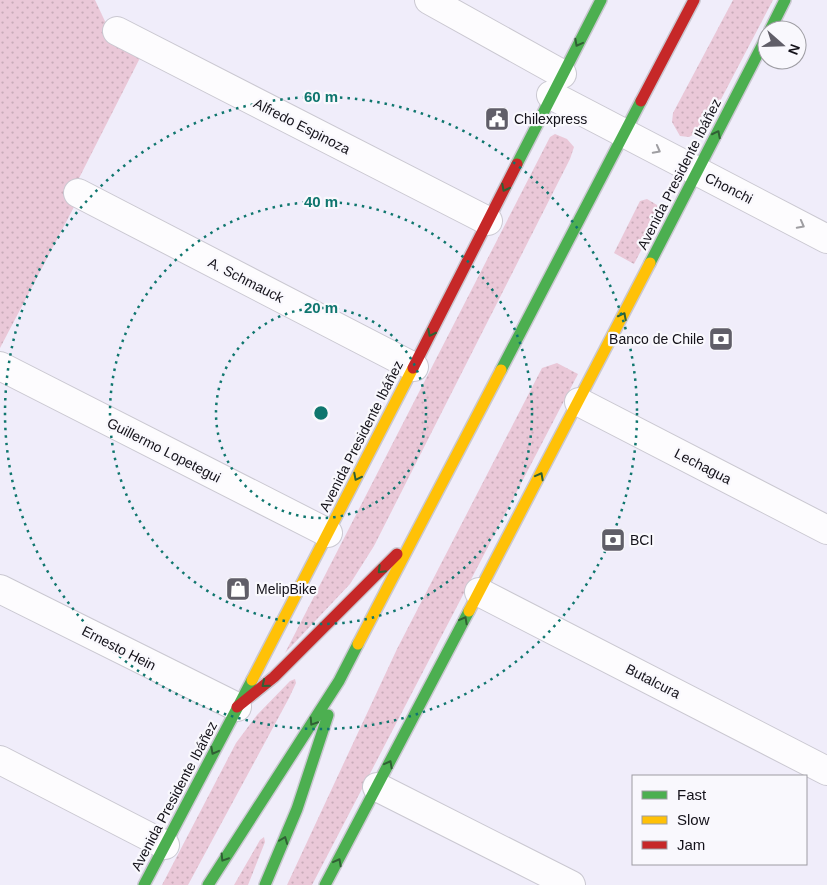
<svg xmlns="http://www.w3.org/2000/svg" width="827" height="885" viewBox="0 0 827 885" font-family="Arial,sans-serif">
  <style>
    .green { fill: url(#green-dots) }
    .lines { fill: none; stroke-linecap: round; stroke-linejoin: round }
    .street-casing { stroke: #cac8d1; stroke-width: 30 }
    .fast-casing { stroke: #cac8d1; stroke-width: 14 }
    .slow-casing { stroke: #cac8d1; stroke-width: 14 }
    .jam-casing { stroke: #cac8d1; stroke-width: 14 }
    .street { stroke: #fdfcfe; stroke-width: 28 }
    .fast { stroke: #4caf50; stroke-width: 11 }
    .slow { stroke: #ffc107; stroke-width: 11 }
    .jam { stroke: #c62828; stroke-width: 11 }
    .oneway { stroke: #306034 }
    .oneway2 { stroke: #9f9ea2 }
    .ring { fill: none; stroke: #0f766e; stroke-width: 2.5; stroke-dasharray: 2.5 5 }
    .labels { text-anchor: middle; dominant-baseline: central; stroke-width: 4.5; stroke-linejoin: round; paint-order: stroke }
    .poi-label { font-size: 14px; fill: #131119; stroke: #f9f8fd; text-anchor: start }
    .street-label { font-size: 14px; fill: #131119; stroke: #f9f8fd }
    .centre { fill: #0f766e; stroke: #f9f8fd; stroke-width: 2.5 }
    .ring-label { font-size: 15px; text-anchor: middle; font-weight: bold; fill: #0f766e; stroke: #f9f8fd; stroke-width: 4.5; stroke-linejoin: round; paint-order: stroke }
  </style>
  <defs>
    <pattern id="green-dots" width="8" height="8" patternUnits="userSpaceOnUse" patternTransform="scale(1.25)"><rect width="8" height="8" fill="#eac8d8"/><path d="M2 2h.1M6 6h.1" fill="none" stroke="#c8abb9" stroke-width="1.8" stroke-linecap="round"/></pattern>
  </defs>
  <rect width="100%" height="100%" fill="#f0edfa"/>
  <path class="green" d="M 0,0 L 95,0 L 110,32 L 142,54 L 71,194 L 75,205 L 0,348 Z
    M 733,0 L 773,0 L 706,128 L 689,137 L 680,136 L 672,122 L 673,113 Z
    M 555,134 L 567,139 L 574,147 L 570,159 L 374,546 L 350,584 L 285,653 L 550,137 Z
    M 647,199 L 657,205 L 660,214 L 634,264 L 614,253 L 640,201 Z
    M 557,363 L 578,374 L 312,885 L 287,885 L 397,649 L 542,368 Z
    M 295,679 L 296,683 L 289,698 L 188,885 L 162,885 L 236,743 L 257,715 L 290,681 Z
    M 264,837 L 265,842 L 248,885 L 234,885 L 260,840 Z"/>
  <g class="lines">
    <defs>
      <path id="street" d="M 429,0 L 562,74
        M 117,31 L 488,221
        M 551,95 L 827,239
        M 78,193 L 414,367
        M 0,366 L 328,533
        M 579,402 L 827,530
        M 0,589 L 237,707
        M 479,592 L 827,771
        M 0,760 L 165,845
        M 377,787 L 571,885"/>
      <path id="fast" d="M 770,30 L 785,0
        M 517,164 L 601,0
        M 650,263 L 767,36
        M 501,370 L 641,101
        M 144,885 L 252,680
        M 208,885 L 339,681 L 358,644
        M 265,885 L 297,809 L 328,715
        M 325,885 L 469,611"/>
      <path id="slow" d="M 469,611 L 650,263
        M 358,644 L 501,370
        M 252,680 L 413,368"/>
      <path id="jam" d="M 641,101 L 694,0
        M 413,368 L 517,164
        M 237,707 L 274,677 L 397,554"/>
    </defs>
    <use href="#street" class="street-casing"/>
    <use href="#fast" class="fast-casing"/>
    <use href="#slow" class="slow-casing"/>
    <use href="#jam" class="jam-casing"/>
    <use href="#street" class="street"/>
    <use href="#fast" class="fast"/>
    <use href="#slow" class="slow"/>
    <use href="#jam" class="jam"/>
  </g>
  <defs><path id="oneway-chevron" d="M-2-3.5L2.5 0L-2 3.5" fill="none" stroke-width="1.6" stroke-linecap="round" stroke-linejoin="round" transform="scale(1.25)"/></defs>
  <g class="oneway">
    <use href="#oneway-chevron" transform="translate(578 43) rotate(118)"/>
    <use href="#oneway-chevron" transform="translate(717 134) rotate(-63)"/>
    <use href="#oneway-chevron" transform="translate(505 188) rotate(117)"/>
    <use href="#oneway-chevron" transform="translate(623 316) rotate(-63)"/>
    <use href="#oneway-chevron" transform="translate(431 333) rotate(117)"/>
    <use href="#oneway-chevron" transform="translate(540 476) rotate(-62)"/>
    <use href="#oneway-chevron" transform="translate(357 477) rotate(117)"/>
    <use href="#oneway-chevron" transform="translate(381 570) rotate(135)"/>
    <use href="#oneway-chevron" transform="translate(464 620) rotate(-62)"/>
    <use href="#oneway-chevron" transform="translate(265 684) rotate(141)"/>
    <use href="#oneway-chevron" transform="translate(313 722) rotate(123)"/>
    <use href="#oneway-chevron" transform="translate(214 751) rotate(118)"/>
    <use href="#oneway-chevron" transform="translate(389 764) rotate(-62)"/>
    <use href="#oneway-chevron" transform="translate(284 840) rotate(-69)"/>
    <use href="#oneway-chevron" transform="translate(224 858) rotate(122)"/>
    <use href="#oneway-chevron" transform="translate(338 862) rotate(-62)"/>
  </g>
  <g class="oneway2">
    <use href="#oneway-chevron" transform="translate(657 150) rotate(28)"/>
    <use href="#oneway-chevron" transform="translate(801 225) rotate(28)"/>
  </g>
  <g class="ring">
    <circle cx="321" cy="413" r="105"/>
    <circle cx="321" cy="413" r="211"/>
    <circle cx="321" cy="413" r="316"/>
  </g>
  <defs>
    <symbol id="civic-square" viewBox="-11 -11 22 22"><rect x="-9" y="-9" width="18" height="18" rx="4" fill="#605e68" stroke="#f9f8fd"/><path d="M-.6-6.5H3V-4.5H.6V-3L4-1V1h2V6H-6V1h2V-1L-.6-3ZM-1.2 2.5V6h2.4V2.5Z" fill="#fff"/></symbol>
    <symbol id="bank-square" viewBox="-11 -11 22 22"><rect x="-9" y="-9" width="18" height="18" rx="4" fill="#605e68" stroke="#f9f8fd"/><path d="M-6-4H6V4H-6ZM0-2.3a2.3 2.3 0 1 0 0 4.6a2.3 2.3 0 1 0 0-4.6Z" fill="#fff"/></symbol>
    <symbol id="shop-square" viewBox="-11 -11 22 22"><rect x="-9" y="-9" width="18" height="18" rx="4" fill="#605e68" stroke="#f9f8fd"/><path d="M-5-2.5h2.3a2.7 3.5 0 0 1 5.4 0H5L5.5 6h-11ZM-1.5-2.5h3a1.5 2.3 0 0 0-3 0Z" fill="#fff"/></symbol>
  </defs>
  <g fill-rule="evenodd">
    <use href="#civic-square" x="483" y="105" width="28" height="28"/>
    <use href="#bank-square" x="707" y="325" width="28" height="28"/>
    <use href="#bank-square" x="599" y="526" width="28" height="28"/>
    <use href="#shop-square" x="224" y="575" width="28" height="28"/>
  </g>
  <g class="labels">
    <g class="poi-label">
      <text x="514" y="119">Chilexpress</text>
      <text x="704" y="339" text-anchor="end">Banco de Chile</text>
      <text x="630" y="540">BCI</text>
      <text x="256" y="589">MelipBike</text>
    </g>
    <g class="street-label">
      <text transform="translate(302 126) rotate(27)">Alfredo Espinoza</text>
      <text transform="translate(679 174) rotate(-63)">Avenida Presidente Ibáñez</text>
      <text transform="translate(729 188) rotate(27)">Chonchi</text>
      <text transform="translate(246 280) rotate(27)">A. Schmauck</text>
      <text transform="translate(361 436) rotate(-63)">Avenida Presidente Ibáñez</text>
      <text transform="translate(164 450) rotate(27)">Guillermo Lopetegui</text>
      <text transform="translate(703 466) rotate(27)">Lechagua</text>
      <text transform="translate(119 648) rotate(27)">Ernesto Hein</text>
      <text transform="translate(653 681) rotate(27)">Butalcura</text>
      <text transform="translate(174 796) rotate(-62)">Avenida Presidente Ibáñez</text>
    </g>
  </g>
  <circle cx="321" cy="413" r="8" class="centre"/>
  <g class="ring-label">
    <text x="321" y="102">60 m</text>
    <text x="321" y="207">40 m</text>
    <text x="321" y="313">20 m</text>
  </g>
  <rect x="632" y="775" width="175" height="90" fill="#f9f8fd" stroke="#9d9ca2"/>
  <rect x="642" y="791" width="25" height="8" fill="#4caf50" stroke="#9d9ca2"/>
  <text x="677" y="800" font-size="15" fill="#131119">Fast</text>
  <rect x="642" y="816" width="25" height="8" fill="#ffc107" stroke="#9d9ca2"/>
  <text x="677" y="825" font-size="15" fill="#131119">Slow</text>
  <rect x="642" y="841" width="25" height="8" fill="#c62828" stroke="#9d9ca2"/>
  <text x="677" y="850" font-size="15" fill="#131119">Jam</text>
  <g transform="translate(782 45) rotate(110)"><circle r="24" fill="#f9f8fd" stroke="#9d9ca2"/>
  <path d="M0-4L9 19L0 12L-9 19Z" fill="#605e68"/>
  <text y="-8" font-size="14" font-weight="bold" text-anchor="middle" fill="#131119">N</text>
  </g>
</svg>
